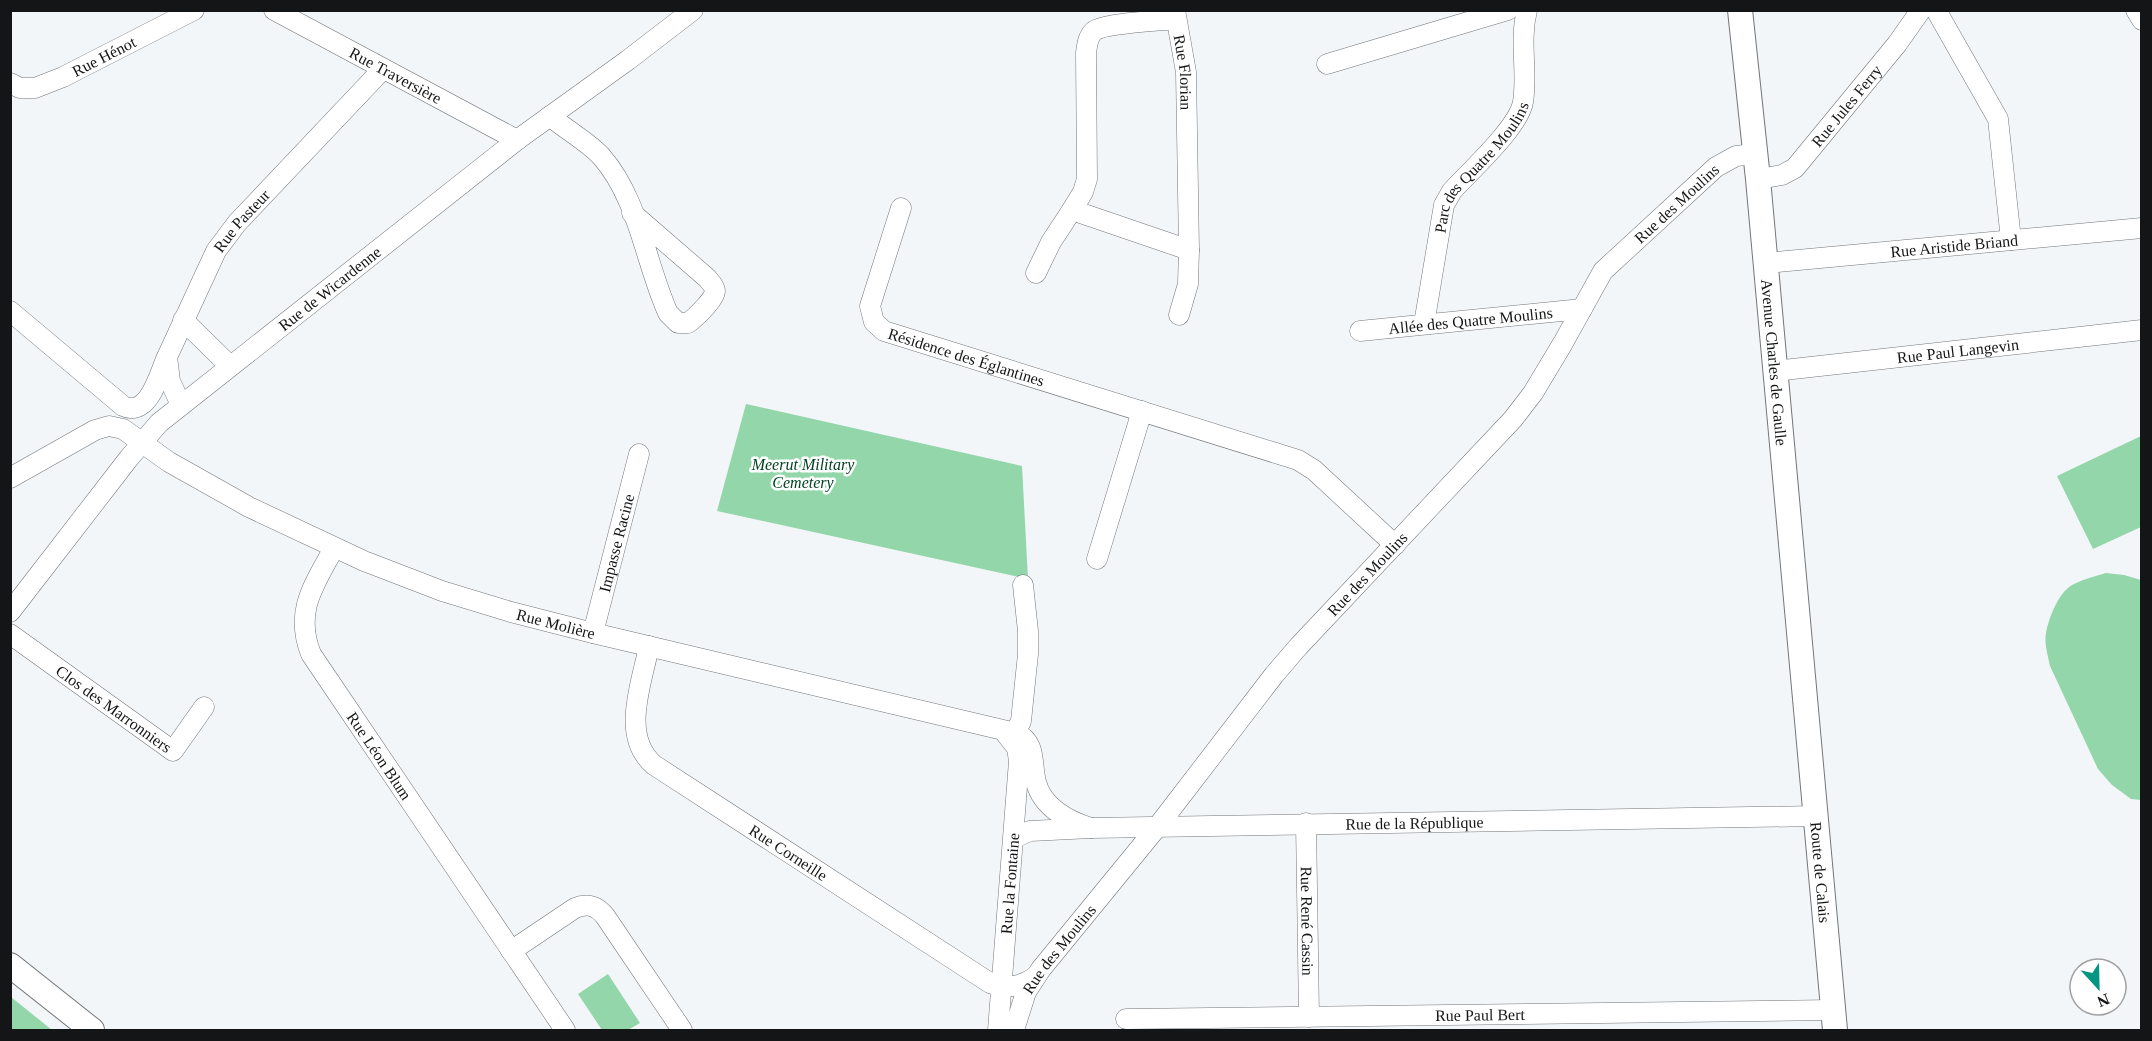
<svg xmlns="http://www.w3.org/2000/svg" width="2152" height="1041" viewBox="0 0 2152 1041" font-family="Georgia,serif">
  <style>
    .green { fill: #92d6a9 }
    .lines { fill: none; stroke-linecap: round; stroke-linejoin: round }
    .minor-casing { stroke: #737679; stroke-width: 21 }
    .major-casing { stroke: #737679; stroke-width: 26 }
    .minor { stroke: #fff; stroke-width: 20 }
    .major { stroke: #fff; stroke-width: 24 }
    .labels { text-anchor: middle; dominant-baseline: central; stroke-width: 5; stroke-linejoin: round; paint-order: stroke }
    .street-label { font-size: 16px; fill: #141516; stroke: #fff }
    .park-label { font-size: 16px; font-style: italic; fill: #004222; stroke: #fff }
  </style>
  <rect width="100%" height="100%" fill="#f3f6f9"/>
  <path class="green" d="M 746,404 L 1022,466 L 1028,579 L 717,511 Z
    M 2141,436 L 2141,527 L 2093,549 L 2057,476 Z
    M 2106,573 L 2124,575 L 2141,580 L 2141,800 L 2131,799 L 2112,785 L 2098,769 L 2050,666 C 2048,656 2044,643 2046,633 C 2049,617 2059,591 2074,584 C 2084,579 2096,576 2106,573 Z
    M 608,974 L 640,1023 L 628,1030 L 602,1030 L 578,994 Z
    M 10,997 L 11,997 L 52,1030 L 11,1030 Z"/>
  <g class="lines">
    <defs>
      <g id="minor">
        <path id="s1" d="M 274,10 L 517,140"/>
        <path id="s2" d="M 1175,10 L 1186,72 L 1189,250 L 1072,210 L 1083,192 L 1087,179 L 1086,53 C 1087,45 1088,36 1094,31 C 1105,23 1159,21 1175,19"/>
        <path d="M 1936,10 L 1998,119 L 2011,240"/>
        <path d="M 2136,10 L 2142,20"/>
        <path d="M 1327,64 L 1508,10"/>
        <path id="s3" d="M 10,83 L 20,88 L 35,88 L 63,77 L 194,10"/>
        <path d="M 550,116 C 566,130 587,141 601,156 C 639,199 645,262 668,313 L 678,323 L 688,323 C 695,318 715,299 715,291 C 715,286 710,282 707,278 L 632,213"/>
        <path id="s4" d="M 1758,179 L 1782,175 L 1795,168 L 1897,44 L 1921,10"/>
        <path id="s5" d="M 901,208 L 870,306 L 874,322 L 884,331 L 1298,460 L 1314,470 L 1395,545"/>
        <path id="s6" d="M 1766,263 L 2142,228"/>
        <path d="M 1036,273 L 1051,242 L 1072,210"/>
        <path d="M 10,311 L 123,406 C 148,418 159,376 166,359"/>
        <path d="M 1179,315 L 1188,284 L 1189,250"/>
        <path d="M 183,320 L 230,366"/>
        <path id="s7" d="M 1424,324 L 1444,205 L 1452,191 C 1470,171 1519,127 1523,102 C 1528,72 1519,42 1527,10"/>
        <path id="s8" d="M 1360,331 L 1582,309"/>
        <path id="s9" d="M 1775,371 L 2142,330"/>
        <path id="s10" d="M 181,405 L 170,381 L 167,357 L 216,251 L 237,223 L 382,70"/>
        <path id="s11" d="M 10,478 L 95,430 L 109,426 L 123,429 L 169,462 L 249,507 L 364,561 L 442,591 L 511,612 L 593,633 L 1016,733 C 1037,743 1031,763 1036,782 C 1042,807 1068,821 1091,828"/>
        <path id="s12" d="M 334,548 C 314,585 294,611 311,654 L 565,1030"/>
        <path d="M 1097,559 L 1142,411"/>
        <path id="s13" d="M 10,612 L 129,458 L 159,423 L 517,140 L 628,60 L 693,10"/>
        <path id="s14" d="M 593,633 L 639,454"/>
        <path id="s15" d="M 10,634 L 173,751 L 204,707"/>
        <path id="s16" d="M 649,646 C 642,683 620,736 654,765 L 990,983 C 1007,989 1021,987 1035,977"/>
        <path d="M 1012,739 L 1021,721 L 1028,654 L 1028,631 L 1023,585"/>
        <path id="s17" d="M 1306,823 L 1309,1017"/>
        <path id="s18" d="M 1014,838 L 1030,831 L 1091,828 L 1816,816"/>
        <path d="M 511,951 L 575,908 C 587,903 596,905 605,916 L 682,1030"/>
        <path id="s19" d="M 1126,1019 L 1833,1010"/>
        <path id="s20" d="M 998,1030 L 1019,761 L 1017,748 L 1006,734"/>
        <path id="s21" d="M 1014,1030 L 1026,992 L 1041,969 L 1158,826 L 1274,675 L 1298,647 L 1513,419 L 1533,393 L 1563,343 L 1603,271 L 1716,167 L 1736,156 L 1755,154"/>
      </g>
      <g id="major">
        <path id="s22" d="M 1740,10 L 1758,179 L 1835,1030"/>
        <path d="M 10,965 L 92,1030"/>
      </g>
    </defs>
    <use href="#minor" class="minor-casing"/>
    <use href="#major" class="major-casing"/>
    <use href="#minor" class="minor"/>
    <use href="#major" class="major"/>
  </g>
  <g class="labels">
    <g class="street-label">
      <text stroke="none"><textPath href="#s3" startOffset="102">Rue Hénot</textPath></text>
      <text stroke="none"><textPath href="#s2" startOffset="63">Rue Florian</textPath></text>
      <text stroke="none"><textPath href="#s1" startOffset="138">Rue Traversière</textPath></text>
      <text stroke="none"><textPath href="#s4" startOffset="120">Rue Jules Ferry</textPath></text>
      <text stroke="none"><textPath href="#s7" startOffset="172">Parc des Quatre Moulins</textPath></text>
      <text stroke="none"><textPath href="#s21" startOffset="1066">Rue des Moulins</textPath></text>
      <text stroke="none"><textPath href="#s10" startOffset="207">Rue Pasteur</textPath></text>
      <text stroke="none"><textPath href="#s6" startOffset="189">Rue Aristide Briand</textPath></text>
      <text stroke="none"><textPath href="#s13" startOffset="458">Rue de Wicardenne</textPath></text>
      <text stroke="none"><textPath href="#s8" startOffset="111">Allée des Quatre Moulins</textPath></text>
      <text stroke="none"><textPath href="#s9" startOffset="184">Rue Paul Langevin</textPath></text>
      <text stroke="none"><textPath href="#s5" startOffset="219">Résidence des Églantines</textPath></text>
      <text stroke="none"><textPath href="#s22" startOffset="354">Avenue Charles de Gaulle</textPath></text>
      <text stroke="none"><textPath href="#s14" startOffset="93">Impasse Racine</textPath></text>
      <text stroke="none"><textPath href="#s21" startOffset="580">Rue des Moulins</textPath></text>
      <text stroke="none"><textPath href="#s11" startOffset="604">Rue Molière</textPath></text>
      <text stroke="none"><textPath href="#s15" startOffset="128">Clos des Marronniers</textPath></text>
      <text stroke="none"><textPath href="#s12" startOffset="236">Rue Léon Blum</textPath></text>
      <text stroke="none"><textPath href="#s18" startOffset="402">Rue de la République</textPath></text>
      <text stroke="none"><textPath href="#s16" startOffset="286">Rue Corneille</textPath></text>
      <text stroke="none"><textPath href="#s22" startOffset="866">Route de Calais</textPath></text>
      <text stroke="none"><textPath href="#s20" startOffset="147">Rue la Fontaine</textPath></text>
      <text stroke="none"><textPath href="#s17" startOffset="98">Rue René Cassin</textPath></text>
      <text stroke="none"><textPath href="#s21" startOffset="94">Rue des Moulins</textPath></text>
      <text stroke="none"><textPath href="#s19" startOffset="354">Rue Paul Bert</textPath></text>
    </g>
    <g class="park-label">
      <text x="803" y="464">Meerut Military<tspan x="803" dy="18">Cemetery</tspan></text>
    </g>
  </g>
  <rect width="2152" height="1041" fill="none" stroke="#141516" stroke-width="24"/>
  <g transform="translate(2098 987) rotate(158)"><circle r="28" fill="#ffffff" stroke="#a1a1a2" stroke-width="1.5"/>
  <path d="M0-4.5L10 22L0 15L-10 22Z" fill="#049583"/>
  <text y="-9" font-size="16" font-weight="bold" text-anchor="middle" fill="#141516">N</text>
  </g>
</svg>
